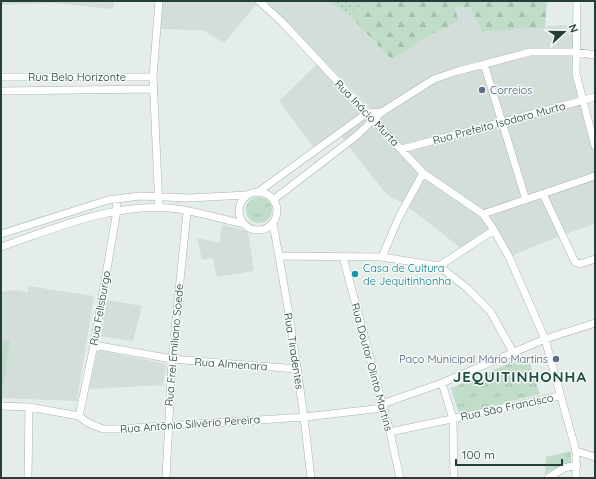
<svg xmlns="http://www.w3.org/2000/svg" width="596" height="479" viewBox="0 0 596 479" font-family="Quicksand,sans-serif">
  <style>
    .built { fill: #d3ddd9 }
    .grass { fill: url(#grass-dots) }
    .forest { fill: url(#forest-firs) }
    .park { fill: url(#park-tufts) }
    .pitch { fill: #bfddc8 }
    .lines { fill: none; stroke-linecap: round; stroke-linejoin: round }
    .minor-casing { stroke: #a7b5b0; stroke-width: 8 }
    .minor { stroke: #fff; stroke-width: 7 }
    .service-dot { fill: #5c6f8a; stroke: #f5f9f7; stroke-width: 1.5 }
    .culture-dot { fill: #0f9aa8; stroke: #f5f9f7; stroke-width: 1.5 }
    .labels { text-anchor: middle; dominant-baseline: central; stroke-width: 3; stroke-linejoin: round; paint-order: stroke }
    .street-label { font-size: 11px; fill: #243e38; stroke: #f5f9f7 }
    .service-label { font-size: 11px; fill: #4e5e75; stroke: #f5f9f7; text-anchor: start }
    .culture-label { font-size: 11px; fill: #0d838f; stroke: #f5f9f7; text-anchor: start }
    .district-label { font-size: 15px; font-weight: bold; letter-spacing: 1px; fill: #214f46; stroke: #f5f9f7 }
  </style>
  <defs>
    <pattern id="grass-dots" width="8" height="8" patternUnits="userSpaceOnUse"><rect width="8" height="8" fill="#bfddc8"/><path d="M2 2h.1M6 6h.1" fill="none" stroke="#a4bfad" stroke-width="1.8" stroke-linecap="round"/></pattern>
    <pattern id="forest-firs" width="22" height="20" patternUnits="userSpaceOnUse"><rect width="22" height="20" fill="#bfddc8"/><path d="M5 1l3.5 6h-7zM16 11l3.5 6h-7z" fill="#a4bfad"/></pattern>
    <pattern id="park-tufts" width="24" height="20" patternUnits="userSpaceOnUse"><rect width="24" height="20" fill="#bfddc8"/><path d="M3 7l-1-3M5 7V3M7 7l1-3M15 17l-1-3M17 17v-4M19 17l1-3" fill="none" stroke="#a4bfad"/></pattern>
  </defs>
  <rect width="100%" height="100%" fill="#e4ede9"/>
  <path class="built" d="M 1,1 L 114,1 L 113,9 L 54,3 L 1,5 Z
    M 159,1 L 259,1 L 224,43 L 203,30 L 156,29 Z
    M 266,1 L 329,1 L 349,15 L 392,60 L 426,37 L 459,21 L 454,7 L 470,7 L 482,32 L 577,24 L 576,74 L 595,146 L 595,224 L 562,235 L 509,257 L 494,230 L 463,250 L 406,205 L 386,194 L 339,134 L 315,149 L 279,101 L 319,62 L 367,113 L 371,109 Z
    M 222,225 L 248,231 L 254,271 L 217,277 L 213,258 L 202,260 L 197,238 L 220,243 Z
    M 28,286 L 94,296 L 77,401 L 1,398 L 1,292 L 16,290 L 28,292 Z
    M 107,300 L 142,306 L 133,341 L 101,336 Z
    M 98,350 L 166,364 L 163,385 L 89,389 Z"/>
  <path class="grass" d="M 329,1 L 365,1 L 349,15 Z"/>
  <path class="forest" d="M 365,1 L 547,1 L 545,27 L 482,32 L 470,7 L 454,7 L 459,21 L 426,37 L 392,60 L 349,15 Z"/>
  <path class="park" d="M246 210a13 13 0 1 1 26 0a13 13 0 1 1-26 0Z
    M 527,356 L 540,394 L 459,414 L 451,388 Z
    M 571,451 L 571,464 L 557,467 L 545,474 L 546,457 Z"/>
  <path class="pitch" d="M 1,340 L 10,341 L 3,386 L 1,386 Z"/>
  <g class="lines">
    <defs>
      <path id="minor" d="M 259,1 L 282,22 L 423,173 L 483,214 L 494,230 L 509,257 L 545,339 L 576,451 L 576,478
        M 577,1 L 576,74 L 595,146
        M 484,64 L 526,200
        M 1,77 L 153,77
        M 1,91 L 152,89
        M 402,149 L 595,97
        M239 211a19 19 0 1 1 38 0a19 19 0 1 1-38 0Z
        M 258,192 L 367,113 L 382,112
        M 543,194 L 575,262 L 580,264 L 595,259
        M 273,200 L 355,137 L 382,112 L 434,79 L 458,71 L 530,52 L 576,52 L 595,55
        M 159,208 L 153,77 L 159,1
        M 483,214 L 595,176
        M 273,224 C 289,308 302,393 311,478
        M 1,234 L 108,200 L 140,196 L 189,198 L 247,195
        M 1,247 C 56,228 110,204 169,208 C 194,210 220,219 244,224
        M 279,256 L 382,257 L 439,266 L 467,288 L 490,311 L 513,352
        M 343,257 L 390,432 L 400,478
        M 382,257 L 399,217 L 423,173
        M 439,266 L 494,230
        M 94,345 L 172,359 L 297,369
        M 442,383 L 453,419 L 454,478
        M 382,404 L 442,383 L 545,339 L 595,323
        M 1,406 L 29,407 L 79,416 L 88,423 L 103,429 L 117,429 L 305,417 L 383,408
        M 79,416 L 94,345 L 117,210 L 116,199
        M 390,432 L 560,396
        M 576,451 L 595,457
        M 28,478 L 29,407
        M 166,478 L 172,359 L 187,212
        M 548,478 L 564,468 L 577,465"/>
    </defs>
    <use href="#minor" class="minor-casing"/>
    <use href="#minor" class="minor"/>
  </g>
  <g class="service-dot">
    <circle cx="482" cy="90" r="4"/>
    <circle cx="556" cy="359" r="4"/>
  </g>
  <circle class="culture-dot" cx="355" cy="274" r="4"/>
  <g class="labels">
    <g class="street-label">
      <text x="77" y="77">Rua Belo Horizonte</text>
      <text transform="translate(367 113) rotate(46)">Rua Inácio Murta</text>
      <text transform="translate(499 123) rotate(-15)">Rua Prefeito Isodoro Murta</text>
      <text transform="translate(100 308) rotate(-80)">Rua Felisburgo</text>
      <text transform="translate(174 345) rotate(-85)">Rua Frei Emiliano Soede</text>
      <text transform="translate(294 351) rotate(81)">Rua Tiradentes</text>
      <text transform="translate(231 364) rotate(4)">Rua Almenara</text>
      <text transform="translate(372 367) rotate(75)">Rua Doutor Olinto Martins</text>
      <text transform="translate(507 407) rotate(-12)">Rua São Francisco</text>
      <text transform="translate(190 424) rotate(-4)">Rua Antônio Silvério Pereira</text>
    </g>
    <g class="service-label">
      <text x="490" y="90">Correios</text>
      <text x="548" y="359" text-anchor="end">Paço Municipal Mário Martins</text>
    </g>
    <g class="culture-label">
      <text x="363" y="268">Casa de Cultura<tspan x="363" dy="13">de Jequitinhonha</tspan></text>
    </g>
    <g class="district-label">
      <text x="520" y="376">JEQUITINHONHA</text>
    </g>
  </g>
  <rect width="596" height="479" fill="none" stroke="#243e38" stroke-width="4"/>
  <g transform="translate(564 32) rotate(69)" stroke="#f5f9f7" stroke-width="3" paint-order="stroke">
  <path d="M0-3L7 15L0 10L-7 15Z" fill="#243e38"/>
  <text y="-6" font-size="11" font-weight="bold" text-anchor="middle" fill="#243e38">N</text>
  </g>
  <path d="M456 459v6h106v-6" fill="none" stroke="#243e38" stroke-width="2"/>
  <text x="462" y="459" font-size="12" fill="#243e38" stroke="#f5f9f7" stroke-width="3" paint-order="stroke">100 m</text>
</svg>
